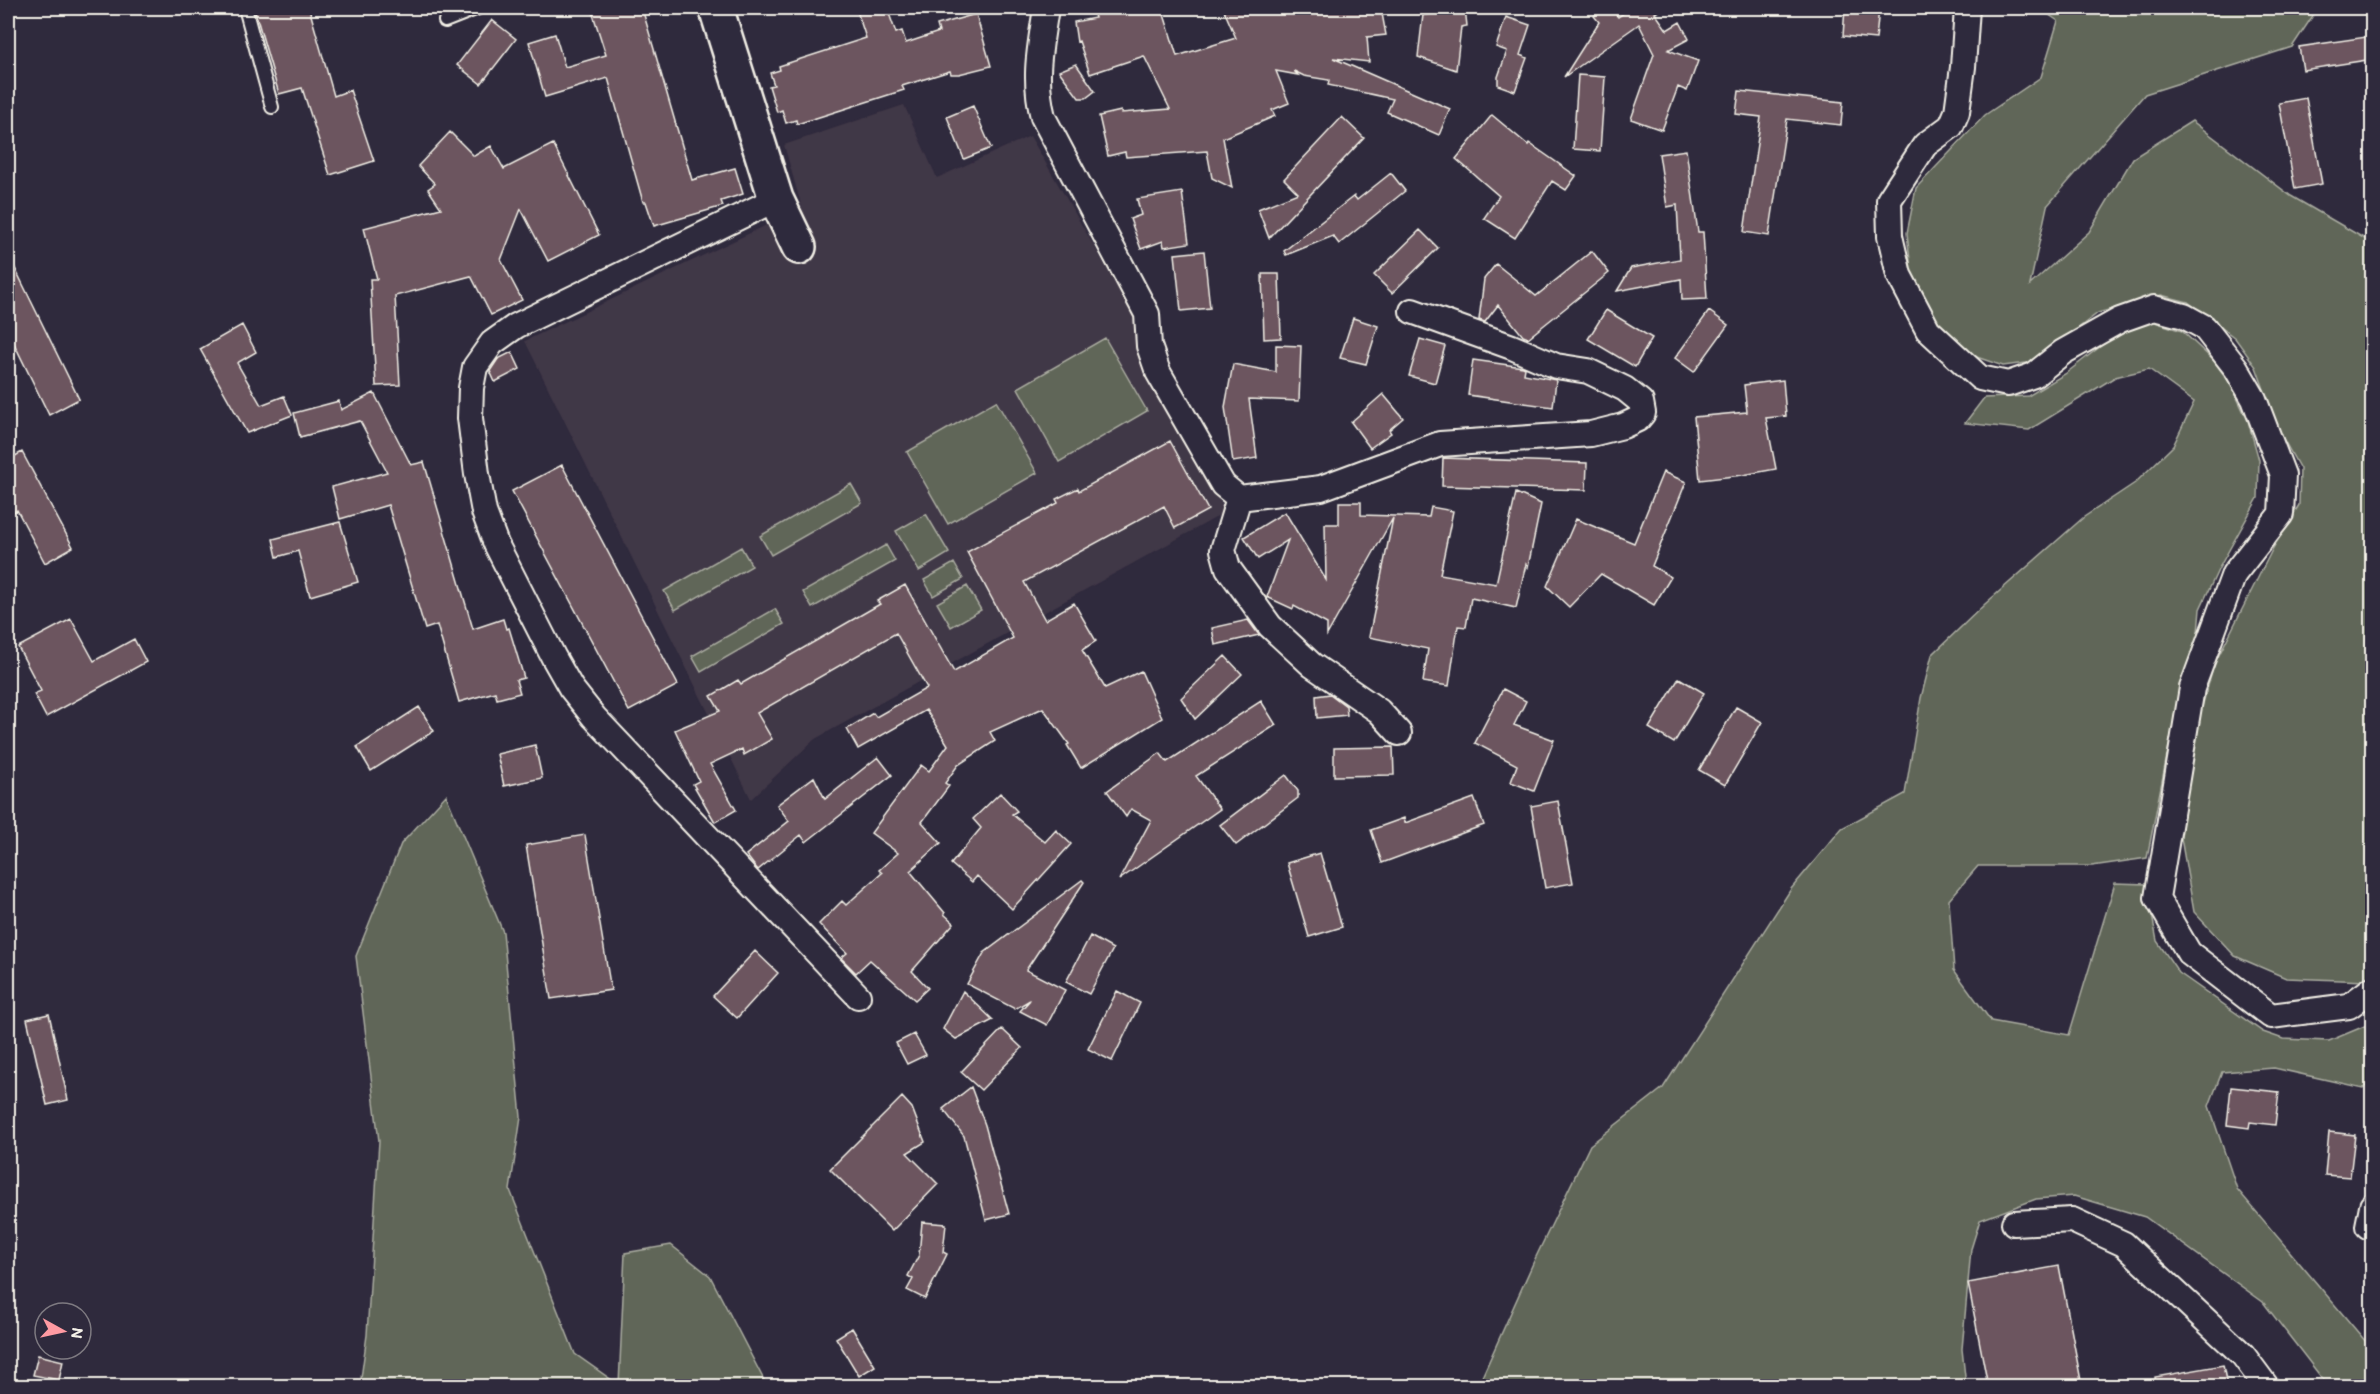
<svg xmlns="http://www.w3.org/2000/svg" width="2380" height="1394" viewBox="0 0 2380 1394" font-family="Itim,sans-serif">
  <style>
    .built { fill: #413747 }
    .green { fill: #606659; stroke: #aaaca0; stroke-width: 1.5 }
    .building { fill: #6c545e; stroke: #f4f1e8; stroke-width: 1.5 }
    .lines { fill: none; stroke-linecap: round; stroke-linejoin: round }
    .service-casing { stroke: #f4f1e8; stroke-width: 16 }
    .minor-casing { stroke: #f4f1e8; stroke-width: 28 }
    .secondary-casing { stroke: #f4f1e8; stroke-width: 38 }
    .service { stroke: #2f2a3d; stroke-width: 12 }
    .minor { stroke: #2f2a3d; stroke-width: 24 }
    .secondary { stroke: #2f2a3d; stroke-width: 33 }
  </style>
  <rect width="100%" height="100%" fill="#2f2a3d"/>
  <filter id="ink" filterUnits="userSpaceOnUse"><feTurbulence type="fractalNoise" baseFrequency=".0167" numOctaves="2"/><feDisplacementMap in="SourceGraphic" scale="12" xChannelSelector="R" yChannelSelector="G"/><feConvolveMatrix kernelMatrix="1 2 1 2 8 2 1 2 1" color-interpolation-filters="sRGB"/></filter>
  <g filter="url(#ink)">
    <path class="built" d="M 904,105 L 937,178 L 1030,136 L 1137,320 L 1137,352 L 1226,512 L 815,739 L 751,799 L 525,341 L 802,208 L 784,145 Z"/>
    <path class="green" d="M 2039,8 L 2318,8 L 2292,47 L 2145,94 L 2047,206 L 2030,285 L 2089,232 L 2133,158 L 2192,121 L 2291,196 L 2372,243 L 2372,977 L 2367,981 L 2286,978 L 2235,956 L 2194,912 L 2181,838 L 2189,752 L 2214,665 L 2273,548 L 2299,505 L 2300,469 L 2280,433 L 2256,367 L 2235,338 L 2188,302 L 2161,295 L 2098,313 L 2034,362 L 2003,366 L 1956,350 L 1927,309 L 1912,279 L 1907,233 L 1916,188 L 1985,115 L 2041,77 L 2058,21 Z
      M 2152,321 L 2182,331 L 2213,360 L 2230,383 L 2248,421 L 2259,460 L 2258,498 L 2219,568 L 2200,609 L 2197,645 L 2171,735 L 2147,858 L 2092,866 L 1978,866 L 1949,900 L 1954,970 L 1991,1021 L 2069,1035 L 2115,883 L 2146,884 L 2157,941 L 2179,973 L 2263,1032 L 2283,1039 L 2329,1041 L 2372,1023 L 2372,1082 L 2363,1088 L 2274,1068 L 2222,1072 L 2209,1106 L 2237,1189 L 2367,1343 L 2368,1367 L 2372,1375 L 2372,1386 L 2328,1386 L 2263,1302 L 2145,1217 L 2074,1196 L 2036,1199 L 1980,1220 L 1971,1249 L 1962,1349 L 1966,1386 L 1478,1386 L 1534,1261 L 1590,1145 L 1663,1088 L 1791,889 L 1842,828 L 1905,794 L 1921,698 L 1932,655 L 1985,604 L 2084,517 L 2135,483 L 2173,446 L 2194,402 L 2149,369 L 2115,377 L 2029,430 L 1965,423 L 1984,398 L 2028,396 L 2065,374 L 2119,332 Z
      M 1105,338 L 1147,411 L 1059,462 L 1018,388 Z
      M 996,401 L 1037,473 L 948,524 L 907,452 Z
      M 851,484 L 862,503 L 771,555 L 760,536 Z
      M 926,514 L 949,553 L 919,571 L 896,531 Z
      M 886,545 L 895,561 L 812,608 L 803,592 Z
      M 741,547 L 752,566 L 675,610 L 664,591 Z
      M 954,563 L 963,579 L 933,596 L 924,580 Z
      M 967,586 L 981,610 L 951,627 L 937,603 Z
      M 775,609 L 784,624 L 701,672 L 692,656 Z
      M 446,795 L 503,932 L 521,1117 L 510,1190 L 575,1354 L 619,1385 L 625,1253 L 671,1245 L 710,1276 L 767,1386 L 360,1386 L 367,1335 L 379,1141 L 356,956 L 401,844 Z"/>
    <path class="building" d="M 254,8 L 309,8 L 334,96 L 350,90 L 374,161 L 330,175 L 302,88 L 279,94 Z
      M 591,8 L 642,8 L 692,180 L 735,168 L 743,194 L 721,201 L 723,206 L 654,226 L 646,202 L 643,202 L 608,78 L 545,97 L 529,42 L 555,34 L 565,67 L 606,55 Z
      M 856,8 L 887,8 L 896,33 L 902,31 L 906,43 L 939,32 L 937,25 L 976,14 L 991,66 L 959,74 L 951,74 L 950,71 L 902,86 L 904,90 L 797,124 L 796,120 L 786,123 L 782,110 L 777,112 L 769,86 L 774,85 L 770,73 L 780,70 L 779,66 L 866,38 Z
      M 1092,8 L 1162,8 L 1177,56 L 1236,38 L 1223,8 L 1381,8 L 1386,35 L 1367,37 L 1369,62 L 1333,58 L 1450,109 L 1439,135 L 1387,112 L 1393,99 L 1328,85 L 1329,80 L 1304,76 L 1294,71 L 1298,75 L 1276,71 L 1289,103 L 1272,110 L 1275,116 L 1223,138 L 1232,188 L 1212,178 L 1207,151 L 1126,157 L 1125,152 L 1108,156 L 1099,116 L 1121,111 L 1121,113 L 1170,109 L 1144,56 L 1090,74 L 1079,41 L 1077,42 L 1074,22 L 1095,18 Z
      M 1432,8 L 1465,8 L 1467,26 L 1461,27 L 1456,70 L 1418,57 L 1423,15 L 1433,14 Z
      M 1606,8 L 1611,8 L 1618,17 L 1631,8 L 1663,8 L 1655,13 L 1667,30 L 1680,22 L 1689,39 L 1668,50 L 1698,61 L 1687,91 L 1678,87 L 1662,130 L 1631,119 L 1654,54 L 1639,24 L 1564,77 L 1599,22 L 1594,16 Z
      M 1845,8 L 1879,8 L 1876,39 L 1843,36 Z
      M 1506,17 L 1530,25 L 1520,55 L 1527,58 L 1515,91 L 1498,85 L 1498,77 L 1507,51 L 1496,47 Z
      M 492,20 L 516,39 L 481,84 L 457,65 Z
      M 2373,36 L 2373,59 L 2303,70 L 2299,47 Z
      M 1076,64 L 1095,91 L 1086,98 L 1079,98 L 1059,71 Z
      M 1578,75 L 1605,77 L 1600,151 L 1573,149 Z
      M 1739,91 L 1843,102 L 1841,125 L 1787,119 L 1769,236 L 1744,232 L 1761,117 L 1736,114 Z
      M 2306,98 L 2322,184 L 2295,189 L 2279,103 Z
      M 973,106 L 991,148 L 964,159 L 947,117 Z
      M 1492,115 L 1528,145 L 1529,143 L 1576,176 L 1566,190 L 1552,181 L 1515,238 L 1484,218 L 1499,196 L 1456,159 Z
      M 1342,117 L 1364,138 L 1269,238 L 1258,209 L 1298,193 L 1284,179 Z
      M 450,132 L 474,156 L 491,146 L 504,169 L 553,144 L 599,235 L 548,261 L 521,209 L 501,260 L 522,300 L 491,315 L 471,276 L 395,296 L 400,385 L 376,386 L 370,279 L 377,279 L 364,228 L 441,208 L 428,189 L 435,184 L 418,166 Z
      M 1686,150 L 1698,232 L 1703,232 L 1707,299 L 1682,300 L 1681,279 L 1617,291 L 1631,268 L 1680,259 L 1677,205 L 1667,207 L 1659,154 Z
      M 1391,173 L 1405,191 L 1339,244 L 1333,236 L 1286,255 L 1284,251 L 1354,196 L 1357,200 Z
      M 1182,192 L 1189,243 L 1164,247 L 1163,241 L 1141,249 L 1130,219 L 1141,215 L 1137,199 Z
      M 1420,230 L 1438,248 L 1392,293 L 1374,275 Z
      M 1204,251 L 1210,308 L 1181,311 L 1175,254 Z
      M 1592,251 L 1609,273 L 1528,338 L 1523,336 L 1498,305 L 1485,322 L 1479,320 L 1484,279 L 1496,264 L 1536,296 Z
      M 8,254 L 79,399 L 49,415 L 8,331 Z
      M 1262,274 L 1279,274 L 1281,338 L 1264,339 Z
      M 1606,310 L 1652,338 L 1635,367 L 1588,339 Z
      M 1709,311 L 1728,325 L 1694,372 L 1675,358 Z
      M 1353,318 L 1378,326 L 1366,364 L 1340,358 Z
      M 242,325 L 256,352 L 237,363 L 261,405 L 284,396 L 292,415 L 247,433 L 200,349 Z
      M 1420,339 L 1445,346 L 1435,383 L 1409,376 Z
      M 1276,345 L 1301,346 L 1299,401 L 1249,399 L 1257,458 L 1233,462 L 1225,407 L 1233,364 L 1276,372 Z
      M 512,352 L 520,369 L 495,382 L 490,371 L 498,359 Z
      M 1473,360 L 1523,367 L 1525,368 L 1524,374 L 1556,380 L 1553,407 L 1468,395 Z
      M 1783,380 L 1786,416 L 1766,418 L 1776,469 L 1743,475 L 1700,480 L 1694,417 L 1747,412 L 1744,385 Z
      M 374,393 L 411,465 L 424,462 L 473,629 L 503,619 L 506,629 L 509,628 L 524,678 L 516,680 L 520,693 L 497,699 L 495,692 L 459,702 L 437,625 L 425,629 L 388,505 L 340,519 L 332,487 L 387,472 L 360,421 L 300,437 L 294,413 L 339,401 L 341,410 Z
      M 1383,394 L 1403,418 L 1389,430 L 1391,433 L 1370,448 L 1351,422 Z
      M 1170,441 L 1208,510 L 1175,528 L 1164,506 L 1024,582 L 1045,620 L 1074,603 L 1096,641 L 1082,650 L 1105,688 L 1141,671 L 1162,718 L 1081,768 L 1067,745 L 1069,744 L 1043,708 L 990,732 L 995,741 L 958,765 L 945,783 L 949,786 L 922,822 L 941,843 L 910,871 L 945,913 L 944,914 L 954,923 L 912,971 L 928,988 L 915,1000 L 870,960 L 856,973 L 841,958 L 847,953 L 819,924 L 842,901 L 846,905 L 882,873 L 879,870 L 898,853 L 871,833 L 921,765 L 929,771 L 948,745 L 926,710 L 858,749 L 847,729 L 873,713 L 876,717 L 927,688 L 896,633 L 757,713 L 772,739 L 744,755 L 742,749 L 710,764 L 736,810 L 715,822 L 693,784 L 699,781 L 675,730 L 720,711 L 711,696 L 738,680 L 741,684 L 880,604 L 877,601 L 905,585 L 954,672 L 1013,638 L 967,552 L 1058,503 L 1056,499 L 1078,488 L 1079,491 Z
      M 22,452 L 73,547 L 45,563 L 17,510 L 8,515 L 8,460 Z
      M 1443,458 L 1587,463 L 1586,490 L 1442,486 Z
      M 562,465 L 678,685 L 629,711 L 512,491 Z
      M 1663,472 L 1686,482 L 1652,566 L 1671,577 L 1654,605 L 1601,574 L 1569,607 L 1547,586 L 1576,519 L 1634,543 Z
      M 1516,493 L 1541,504 L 1528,567 L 1526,564 L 1516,608 L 1471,598 L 1466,627 L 1458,626 L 1449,686 L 1423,682 L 1428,649 L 1369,637 L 1393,518 L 1327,635 L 1327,624 L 1294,606 L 1293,609 L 1267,597 L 1288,540 L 1258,559 L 1244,537 L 1285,512 L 1326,580 L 1325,524 L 1339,524 L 1339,502 L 1361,502 L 1361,515 L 1429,517 L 1431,507 L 1453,511 L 1440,574 L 1496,584 Z
      M 340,522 L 358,582 L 310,596 L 298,551 L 277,557 L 273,539 Z
      M 71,619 L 94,661 L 134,639 L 146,662 L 46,717 L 34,694 L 41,691 L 18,647 Z
      M 1248,620 L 1259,635 L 1215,645 L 1212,628 Z
      M 1225,656 L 1242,674 L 1195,719 L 1181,698 Z
      M 1679,678 L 1704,693 L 1674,743 L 1649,728 Z
      M 1503,689 L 1526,701 L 1514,725 L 1554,740 L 1534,791 L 1511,782 L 1517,765 L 1475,743 Z
      M 1330,694 L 1346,706 L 1347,715 L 1317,718 L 1316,696 Z
      M 1261,701 L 1276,725 L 1196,776 L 1220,809 L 1119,880 L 1151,820 L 1131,809 L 1126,817 L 1107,791 L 1160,753 L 1167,762 Z
      M 419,707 L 434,731 L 371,771 L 357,747 Z
      M 1736,707 L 1762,722 L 1725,785 L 1699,770 Z
      M 535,745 L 542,778 L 504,786 L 497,754 Z
      M 1393,747 L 1394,775 L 1334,776 L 1334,748 Z
      M 878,757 L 892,775 L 806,842 L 801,835 L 758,870 L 753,864 L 746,855 L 789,821 L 777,805 L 814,777 L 825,799 Z
      M 1286,775 L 1298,791 L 1298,798 L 1236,845 L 1220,825 Z
      M 1000,793 L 1017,811 L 1012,814 L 1045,842 L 1056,830 L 1071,844 L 1012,909 L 977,876 L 972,882 L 951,864 L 981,828 L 973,819 Z
      M 1474,798 L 1484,825 L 1382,863 L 1371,830 L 1404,818 L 1405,823 Z
      M 1558,801 L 1573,883 L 1545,888 L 1531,806 Z
      M 585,835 L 611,990 L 551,999 L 526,845 Z
      M 1320,853 L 1342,927 L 1309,937 L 1287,863 Z
      M 1082,880 L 1084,882 L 1026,970 L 1065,990 L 1047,1025 L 1020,1011 L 1030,1000 L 1015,1009 L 967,984 L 984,953 Z
      M 1090,936 L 1113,949 L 1089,994 L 1066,982 Z
      M 755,951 L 778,973 L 737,1018 L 713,996 Z
      M 963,991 L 993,1020 L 956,1039 L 943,1029 Z
      M 1117,991 L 1140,1003 L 1112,1061 L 1088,1049 Z
      M 49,1014 L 68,1100 L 47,1105 L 27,1019 Z
      M 1002,1029 L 1022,1048 L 981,1090 L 961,1072 Z
      M 914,1034 L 926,1055 L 907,1064 L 896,1043 Z
      M 971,1087 L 985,1125 L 1009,1214 L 986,1220 L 964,1136 L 943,1109 Z
      M 2231,1087 L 2279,1092 L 2275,1125 L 2250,1122 L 2249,1128 L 2227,1125 Z
      M 902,1097 L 912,1108 L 925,1142 L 907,1153 L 938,1184 L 892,1231 L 830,1169 Z
      M 2329,1132 L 2355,1135 L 2350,1177 L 2325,1175 Z
      M 922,1222 L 946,1224 L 943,1252 L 947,1254 L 925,1299 L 907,1290 L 913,1279 L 908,1276 L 919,1255 Z
      M 2059,1266 L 2082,1386 L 1988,1386 L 1968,1283 Z
      M 852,1328 L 875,1366 L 859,1376 L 836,1338 Z
      M 38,1355 L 63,1361 L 59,1380 L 33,1375 Z
      M 2223,1365 L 2227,1386 L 2156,1386 L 2155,1377 Z"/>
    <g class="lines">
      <defs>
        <path id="service" d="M 245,8 L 272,107
          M 445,21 L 478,8"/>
        <path id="minor" d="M 1046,8 C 1040,48 1033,77 1043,117 L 1147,314 L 1149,346 L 1158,372 L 1223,485 L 1239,498
          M 1967,8 L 1963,67 L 1957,112 L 1951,126 L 1925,145 L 1889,200 L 1890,236 L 1899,275 L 1928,330 L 1980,378 L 2008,384 L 2034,375 L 2063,352 L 2120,320 L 2154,308 L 2184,316 L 2204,327 L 2236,368 L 2254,399 L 2283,475 L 2281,514 L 2234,574 L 2192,688 L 2157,898 L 2189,953 L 2271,1016 L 2349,1006 L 2372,989
          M 776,199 L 516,326 L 492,343 L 475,367 L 471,388 L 470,418 L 477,474 L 484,512 L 496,544 L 554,658 L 571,688 L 594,717 L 858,996
          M 1399,733 L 1379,711 L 1312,665 L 1270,626 L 1228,568 L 1223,550 L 1239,498 L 1321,488 L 1440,444 L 1591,434 L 1623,426 L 1638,419 L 1643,413 L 1641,402 L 1625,389 L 1588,371 L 1556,366 L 1512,347 L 1412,311
          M 2014,1223 L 2072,1220 L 2124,1244 L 2243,1355 L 2266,1386
          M 2368,1226 L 2372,1206"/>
        <path id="secondary" d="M 716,8 L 776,199 L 799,247"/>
      </defs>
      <use href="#service" class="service-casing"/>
      <use href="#minor" class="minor-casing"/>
      <use href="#secondary" class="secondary-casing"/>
      <use href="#service" class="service"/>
      <use href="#minor" class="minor"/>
      <use href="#secondary" class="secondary"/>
    </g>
  </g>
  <rect width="2380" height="1394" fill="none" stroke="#2f2a3d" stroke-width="30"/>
  <rect x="15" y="15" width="2350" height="1364" fill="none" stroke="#f4f1e8" stroke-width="2" filter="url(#ink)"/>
  <g transform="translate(63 1331) rotate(98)"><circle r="28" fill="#2f2a3d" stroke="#7e7a81" stroke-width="1.5"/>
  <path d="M0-4.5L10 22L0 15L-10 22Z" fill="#ff9aa2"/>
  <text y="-9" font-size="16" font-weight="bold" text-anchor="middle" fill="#f4f1e8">N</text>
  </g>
</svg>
